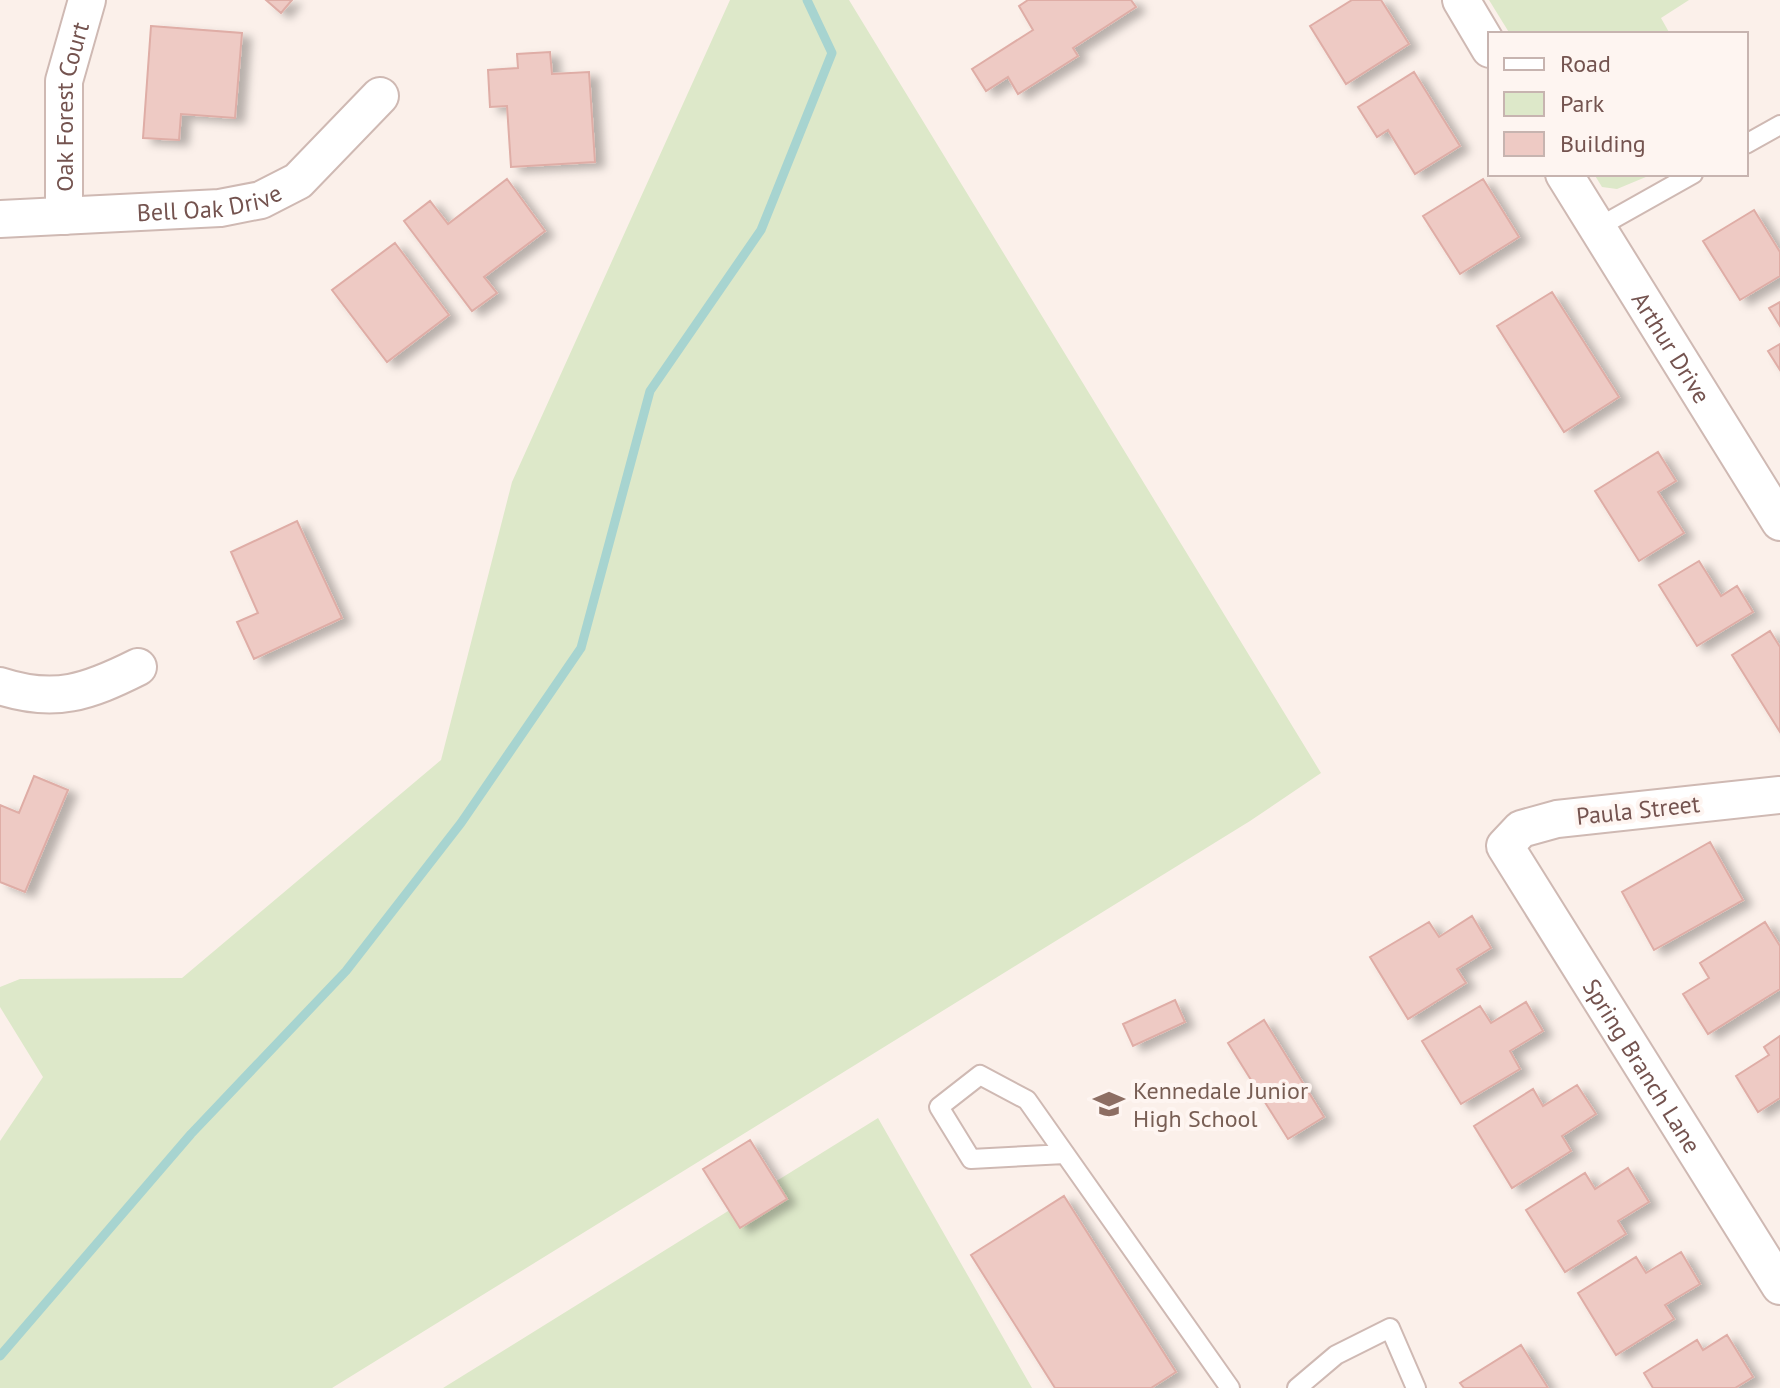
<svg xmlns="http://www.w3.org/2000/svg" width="1780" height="1388" viewBox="0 0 1780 1388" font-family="'PT Sans',sans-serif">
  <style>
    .green { fill: #dde8c9 }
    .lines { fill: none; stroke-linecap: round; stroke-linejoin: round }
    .stream { stroke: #a7d4d0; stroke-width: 9 }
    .building { fill: #eecac4; stroke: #dfada6; stroke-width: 2; filter: url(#shadow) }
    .service-casing { stroke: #cfb9b3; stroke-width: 22 }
    .minor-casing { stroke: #cfb9b3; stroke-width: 40 }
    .service { stroke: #fff; stroke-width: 18 }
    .minor { stroke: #fff; stroke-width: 36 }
    .labels { text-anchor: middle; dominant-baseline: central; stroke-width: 8; stroke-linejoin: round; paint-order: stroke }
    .street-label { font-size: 24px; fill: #74534f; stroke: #fef5f1 }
    .education-label { font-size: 24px; fill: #785e54; stroke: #fef5f1; text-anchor: start }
  </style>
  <defs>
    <filter id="shadow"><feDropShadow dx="9" dy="5" stdDeviation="4" flood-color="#0004"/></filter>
  </defs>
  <rect width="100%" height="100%" fill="#fbf0ea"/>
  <path class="green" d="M 730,0 L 849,0 L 1321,773 L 1250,821 L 332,1388 L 0,1388 L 0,1141 L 43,1077 L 0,1007 L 0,987 L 20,979 L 182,978 L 441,760 L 512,482 Z
    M 1489,0 L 1689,0 L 1661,18 L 1670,34 L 1510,34 Z
    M 1594,174 L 1653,174 L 1617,189 L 1602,187 Z
    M 878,1118 L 1032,1388 L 443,1388 Z"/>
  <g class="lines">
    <path class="stream" d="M 0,1356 L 191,1134 L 346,971 L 461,823 L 581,648 L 650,391 L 761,230 L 832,53 L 807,0"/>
  </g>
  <path class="building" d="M 266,0 L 292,0 L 281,13 Z
    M 1028,0 L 1131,0 L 1136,7 L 1073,48 L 1078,56 L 1018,94 L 1008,77 L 986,91 L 972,69 L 1033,30 L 1019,6 Z
    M 1352,0 L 1381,0 L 1409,44 L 1346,84 L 1310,26 Z
    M 151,26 L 242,33 L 235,118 L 181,114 L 179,140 L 143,138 Z
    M 550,52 L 552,74 L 589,72 L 595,162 L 511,167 L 507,106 L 490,107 L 488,70 L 518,68 L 517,54 Z
    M 1414,72 L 1460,146 L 1415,174 L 1388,130 L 1377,137 L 1358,107 Z
    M 507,179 L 545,231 L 484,277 L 497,293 L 472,311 L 404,221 L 430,201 L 448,224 Z
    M 1483,179 L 1519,237 L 1460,274 L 1423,216 Z
    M 1754,210 L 1780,252 L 1780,276 L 1740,300 L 1703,241 Z
    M 395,243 L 449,315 L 387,362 L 332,290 Z
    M 1552,292 L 1619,397 L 1564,432 L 1497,326 Z
    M 1780,302 L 1780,326 L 1769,308 Z
    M 1780,344 L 1780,370 L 1768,351 Z
    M 1658,452 L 1676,481 L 1658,492 L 1684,533 L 1639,561 L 1595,491 Z
    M 297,521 L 342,618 L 254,659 L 237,622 L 258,613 L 231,552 Z
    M 1699,561 L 1721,596 L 1737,586 L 1753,612 L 1697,646 L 1659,585 Z
    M 1770,631 L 1780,647 L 1780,732 L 1732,655 Z
    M 34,776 L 68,790 L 25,892 L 0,882 L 0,805 L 19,813 Z
    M 1710,842 L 1743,900 L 1654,950 L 1622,892 Z
    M 1472,916 L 1491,948 L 1457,969 L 1466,983 L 1408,1019 L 1370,957 L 1429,922 L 1439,937 Z
    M 1765,922 L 1780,946 L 1780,989 L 1708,1034 L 1683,994 L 1709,978 L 1700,963 Z
    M 1175,1000 L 1185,1022 L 1133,1046 L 1123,1024 Z
    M 1526,1002 L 1543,1031 L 1510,1051 L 1520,1069 L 1461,1104 L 1422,1041 L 1480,1006 L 1491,1023 Z
    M 1264,1020 L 1324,1117 L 1288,1139 L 1228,1043 Z
    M 1780,1036 L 1780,1098 L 1758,1112 L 1736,1076 L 1769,1055 L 1764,1047 Z
    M 1577,1085 L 1596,1114 L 1562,1136 L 1571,1151 L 1512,1188 L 1474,1126 L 1533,1089 L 1543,1106 Z
    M 750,1140 L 787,1199 L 740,1228 L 703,1169 Z
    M 1628,1168 L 1649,1202 L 1618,1221 L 1626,1234 L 1565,1272 L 1526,1210 L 1585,1173 L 1595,1189 Z
    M 1064,1196 L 1176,1372 L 1151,1388 L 1055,1388 L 971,1255 Z
    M 1681,1252 L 1700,1284 L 1665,1305 L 1674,1319 L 1616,1355 L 1578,1293 L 1636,1257 L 1646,1273 Z
    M 1727,1335 L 1753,1377 L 1735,1388 L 1653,1388 L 1644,1373 L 1697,1340 L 1703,1350 Z
    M 1521,1345 L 1548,1388 L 1464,1388 L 1460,1383 Z"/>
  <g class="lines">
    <defs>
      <path id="service" d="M 1746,144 L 1780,125
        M 1597,228 L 1693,174
        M 1065,1154 L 971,1159 L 939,1107 L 980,1075 L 1027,1100 L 1230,1388
        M 1297,1388 L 1336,1355 L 1390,1328 L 1416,1388"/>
      <g id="minor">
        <path d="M 1461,0 L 1490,49"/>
        <path id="s1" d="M 1564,174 L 1780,522"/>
        <path id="s2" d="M 64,216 L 64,81 L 87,0"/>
        <path id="s3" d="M 0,219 L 220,208 L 261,200 L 298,181 L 380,96"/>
        <path d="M 0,686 C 55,704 88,692 138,667"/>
        <path id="s4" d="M 1780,795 L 1557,819 L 1521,829 L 1505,846 L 1780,1286"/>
      </g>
    </defs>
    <use href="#service" class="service-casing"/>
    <use href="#minor" class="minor-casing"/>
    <use href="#service" class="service"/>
    <use href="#minor" class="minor"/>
  </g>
  <defs>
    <symbol id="school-bare" viewBox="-9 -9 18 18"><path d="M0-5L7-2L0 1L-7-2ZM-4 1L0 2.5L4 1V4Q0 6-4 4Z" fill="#8d6e63" stroke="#fef5f1" stroke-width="2.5" paint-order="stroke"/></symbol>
  </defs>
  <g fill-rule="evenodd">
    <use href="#school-bare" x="1087" y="1082" width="44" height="44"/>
  </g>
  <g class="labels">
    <g class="street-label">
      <text stroke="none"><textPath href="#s2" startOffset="110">Oak Forest Court</textPath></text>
      <text stroke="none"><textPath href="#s3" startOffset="210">Bell Oak Drive</textPath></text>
      <text stroke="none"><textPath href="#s1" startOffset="204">Arthur Drive</textPath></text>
      <text transform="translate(1638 810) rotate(-6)">Paula Street</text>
      <text stroke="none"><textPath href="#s4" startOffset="544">Spring Branch Lane</textPath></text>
    </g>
    <g class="education-label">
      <text x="1133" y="1090">Kennedale Junior<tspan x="1133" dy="28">High School</tspan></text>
    </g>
  </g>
  <rect x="1488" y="32" width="260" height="144" fill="#fef5f1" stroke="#c7b4b0" stroke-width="2"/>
  <rect x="1504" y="58" width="40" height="12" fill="#ffffff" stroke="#c7b4b0" stroke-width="2"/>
  <text x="1560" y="72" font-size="24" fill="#74534f">Road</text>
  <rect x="1504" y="92" width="40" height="24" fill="#dde8c9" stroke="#c7b4b0" stroke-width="2"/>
  <text x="1560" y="112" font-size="24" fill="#74534f">Park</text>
  <rect x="1504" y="132" width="40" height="24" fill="#eecac4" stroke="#c7b4b0" stroke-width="2"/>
  <text x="1560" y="152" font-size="24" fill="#74534f">Building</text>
</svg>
